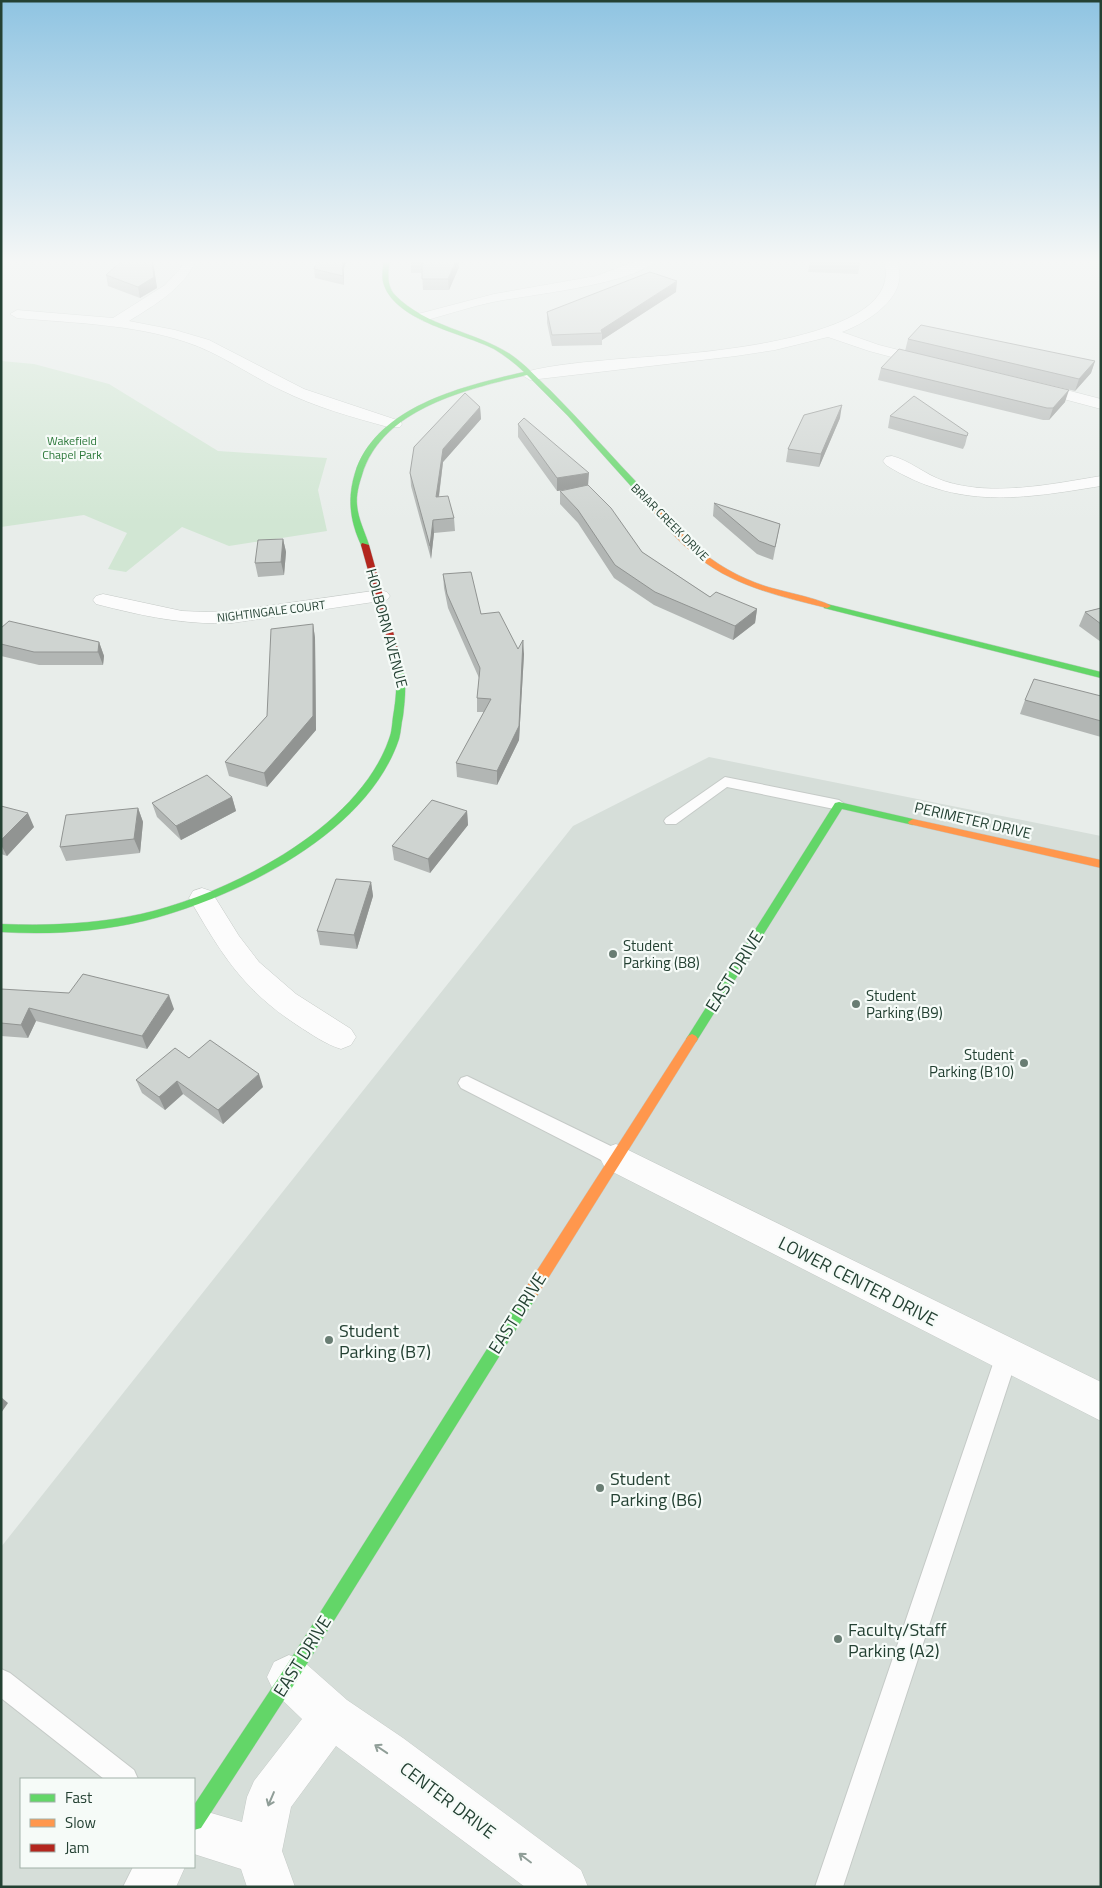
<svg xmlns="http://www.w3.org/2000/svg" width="1102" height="1888" viewBox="0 0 1102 1888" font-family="'Titillium Web',sans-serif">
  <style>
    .built { fill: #d6ded9; fill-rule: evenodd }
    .green { fill: #d1e6d3 }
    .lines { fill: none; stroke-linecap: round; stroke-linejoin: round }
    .lane-casing { stroke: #c5cac7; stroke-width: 2 }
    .street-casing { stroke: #c5cac7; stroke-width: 1 }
    .fast-casing { stroke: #c3cbc7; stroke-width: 1 }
    .slow-casing { stroke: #c3cbc7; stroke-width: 1 }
    .jam-casing { stroke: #c3cbc7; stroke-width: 1 }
    .lane { fill: #fcfcfc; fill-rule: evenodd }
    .street { fill: #fcfcfc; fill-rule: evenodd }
    .fast { fill: #63d668; fill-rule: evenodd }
    .slow { fill: #ff974d; fill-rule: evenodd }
    .jam { fill: #b3261e; fill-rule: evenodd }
    .wall { fill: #b2b6b4 }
    .shaded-wall { fill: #919492 }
    .building { fill: #cfd4d1; stroke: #919492 }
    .oneway { stroke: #909e98 }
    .poi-dot { fill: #697d73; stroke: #f6fbf8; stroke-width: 2 }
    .labels { text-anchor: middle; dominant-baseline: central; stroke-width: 4.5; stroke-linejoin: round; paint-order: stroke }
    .far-park-label { font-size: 12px; fill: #2d793b; stroke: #f6fbf8 }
    .far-street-label { font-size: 12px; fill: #244133; stroke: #f6fbf8 }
    .street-label { font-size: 15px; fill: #244133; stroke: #f6fbf8 }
    .poi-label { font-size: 15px; fill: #244133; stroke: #f6fbf8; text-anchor: start }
    .near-street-label { font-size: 18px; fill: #244133; stroke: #f6fbf8 }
    .near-poi-label { font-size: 18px; fill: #244133; stroke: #f6fbf8; text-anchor: start }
  </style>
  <rect width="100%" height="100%" fill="#e8edea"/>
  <path class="built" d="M 709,757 L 1101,836 L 1101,1887 L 1,1887 L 1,1547 L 573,826 ZM 21,1779 L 194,1779 L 194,1867 L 21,1867 Z"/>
  <path class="green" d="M 1,361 L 34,364 L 109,384 L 218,451 L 327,458 L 318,490 L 327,531 L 229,546 L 182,527 L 126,572 L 108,569 L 127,533 L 84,515 L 1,527 Z"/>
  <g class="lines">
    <defs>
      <path id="lane" d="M 725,777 L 839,800 L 846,805 L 839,810 L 727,787 L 676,824 L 666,824 L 664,821 L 666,818 Z
        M 467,1076 L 623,1152 L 625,1158 L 623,1164 L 616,1166 L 609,1164 L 461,1088 L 458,1083 L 461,1078 Z
        M 1007,1344 L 1015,1348 L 1018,1355 L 843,1887 L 815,1887 L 996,1355 L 999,1348 Z
        M 1,1669 L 10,1673 L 134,1770 L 138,1779 L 104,1779 L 1,1698 Z"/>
      <path id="street" d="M 185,259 L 197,259 C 183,289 156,304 129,321 L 175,330 L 209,340 L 304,389 L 400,421 L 402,424 L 400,427 L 388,427 C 352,417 315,407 281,390 C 249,375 220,353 186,342 C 132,324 73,323 17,318 L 10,314 L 17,310 L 113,318 L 165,285 L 180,269 Z
        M 642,259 L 657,259 C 638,284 527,295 493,302 C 469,307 446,315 423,321 L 416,317 L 418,314 L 494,294 L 596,276 Z
        M 883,259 L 895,259 C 914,293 869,322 842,332 L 879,345 L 934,359 L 937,362 L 934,365 L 929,367 L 869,351 L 828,337 L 775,350 L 736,356 L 530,380 L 522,375 L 525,372 C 555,364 588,362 619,359 C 668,355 915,345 883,259 Z
        M 1032,381 L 1101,399 L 1101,409 L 1026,389 L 1024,386 Z
        M 892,456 C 909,460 926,475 944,481 C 993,497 1051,484 1101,476 L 1101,486 C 1021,499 958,510 886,465 L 883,461 L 886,457 Z
        M 380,590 L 387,592 L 390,596 L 387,600 L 232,623 C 184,625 143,616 96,604 L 93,600 L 96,596 L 103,594 L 182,611 L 206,612 L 232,611 Z
        M 202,888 L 211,891 L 239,936 L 259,962 L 296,994 L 351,1029 L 356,1037 L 351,1045 L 341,1049 C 325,1044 311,1034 297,1025 C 242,989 221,953 189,898 L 193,891 Z
        M 616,1144 L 1101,1382 L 1101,1421 L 605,1168 L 600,1158 L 605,1148 Z
        M 289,1655 L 304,1662 L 347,1700 L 403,1738 L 581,1870 L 588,1887 L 525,1887 L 336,1746 L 291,1807 L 282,1851 L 295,1887 L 247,1887 L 241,1869 L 194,1854 L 194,1808 L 242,1822 L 247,1797 L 254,1781 L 302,1719 L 274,1692 L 267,1677 L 274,1662 Z
        M 133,1867 L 185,1867 L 176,1887 L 123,1887 Z"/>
      <path id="fast" d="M 384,259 L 390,259 C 388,272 386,285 395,295 C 426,327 474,331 510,354 C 525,364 537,378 550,390 C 582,422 612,457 644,490 L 644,494 L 638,494 L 568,416 L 527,375 C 468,389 382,408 362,475 C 359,484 356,495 357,505 C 358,519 365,532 369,545 L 362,547 C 350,522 347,499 355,473 C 376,406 464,386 524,372 C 515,363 505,356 494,349 C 463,333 397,322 384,285 C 381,277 383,268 384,259 Z
        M 824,604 L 827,604 L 1101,672 L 1101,678 L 824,608 Z
        M 398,661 L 402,664 C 407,682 405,699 403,716 C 401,724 401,732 399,739 C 367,835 235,898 144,921 C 97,932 49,935 1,932 L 1,924 C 48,926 95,924 141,914 C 228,894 358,829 389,739 C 392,732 392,724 393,717 C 396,699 398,682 394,664 Z
        M 839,802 L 913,819 L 918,822 L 913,825 L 842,809 L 696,1042 L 692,1044 L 688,1042 L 686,1039 L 688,1036 L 835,803 Z
        M 532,1284 L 537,1286 L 539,1291 L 537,1296 L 295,1683 L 201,1828 L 194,1830 L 194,1805 L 283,1671 L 527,1286 Z"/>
      <path id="slow" d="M 638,490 L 644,490 C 682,535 708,567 765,586 C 780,591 822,599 831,606 L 827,608 C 783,597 736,587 699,558 C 675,540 657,516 638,494 Z
        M 913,819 L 1101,860 L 1101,868 L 909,824 L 908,822 Z
        M 692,1034 L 696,1036 L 698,1039 L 696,1042 L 537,1296 L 532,1298 L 527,1296 L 525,1291 L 527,1286 L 688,1036 Z"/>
      <path id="jam" d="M 362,543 L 369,545 L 402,664 L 401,666 L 398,667 L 394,664 L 361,545 Z"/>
    </defs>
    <use href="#lane" class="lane-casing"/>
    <use href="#street" class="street-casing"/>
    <use href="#fast" class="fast-casing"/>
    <use href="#slow" class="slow-casing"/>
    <use href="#jam" class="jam-casing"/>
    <use href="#lane" class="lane"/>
    <use href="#street" class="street"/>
    <use href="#fast" class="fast"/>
    <use href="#slow" class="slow"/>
    <use href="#jam" class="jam"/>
  </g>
  <path class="wall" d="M 412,259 L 458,259 L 459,267 L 449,290 L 423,290 L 422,273 L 411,273 L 411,262 Z
    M 722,259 L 751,259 L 747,263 Z
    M 810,261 L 860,263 L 858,274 L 808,272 Z
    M 154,268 L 157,288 L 140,298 L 108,286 L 106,275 Z
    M 344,268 L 344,285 L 315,278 L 314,269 Z
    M 676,292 L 602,340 L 602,345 L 552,346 L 547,323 L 547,312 Z
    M 908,339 L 1095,361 L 1091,373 L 1075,391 L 907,351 L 1065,402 L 1049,420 L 1043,420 L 878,380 L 881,368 L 905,351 Z
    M 480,407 L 481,419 L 443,462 L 439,497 L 454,518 L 455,531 L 434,533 L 431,559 L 411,486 L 410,473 Z
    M 890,416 L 968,433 L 965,445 L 963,449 L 888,428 Z
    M 840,418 L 819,467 L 786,462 L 788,449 Z
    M 518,424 L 588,486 L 642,552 L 710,597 L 757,609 L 755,623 L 733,640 L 654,605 L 614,578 L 578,523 L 560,504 L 560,491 L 583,486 L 557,491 L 518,437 Z
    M 714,503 L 780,524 L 773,560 L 757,554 L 713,516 Z
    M 283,539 L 286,552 L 284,575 L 258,577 L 255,563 Z
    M 443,574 L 481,614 L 518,649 L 524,654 L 519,740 L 497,785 L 457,777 L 456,763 L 484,712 L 477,712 L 477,698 L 479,678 L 448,608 L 444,588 Z
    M 1101,608 L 1101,642 L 1079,626 L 1085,612 Z
    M 313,624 L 315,638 L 316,730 L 267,787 L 229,776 L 225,762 L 267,716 Z
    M 1,628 L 99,642 L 104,656 L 103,665 L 39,665 L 1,656 Z
    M 1101,696 L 1101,737 L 1020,714 L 1025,700 Z
    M 232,797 L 236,811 L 181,840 L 157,817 L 152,803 Z
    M 1,806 L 34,827 L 7,856 L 1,854 Z
    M 138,808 L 143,822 L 140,853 L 66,861 L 60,847 Z
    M 467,811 L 468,825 L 430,873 L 394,860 L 392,846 Z
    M 371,882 L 373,896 L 357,949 L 320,945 L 317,931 Z
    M 1,989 L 174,1009 L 147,1049 L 36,1021 L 28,1038 L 1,1036 Z
    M 189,1058 L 263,1087 L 223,1124 L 183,1094 L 165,1110 L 142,1093 L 136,1080 Z"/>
  <path class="shaded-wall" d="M 152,259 L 154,268 L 157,288 L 140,298 L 138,287 Z
    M 342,259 L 348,259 L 344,268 L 344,285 L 343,276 Z
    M 457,259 L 458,259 L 459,267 L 449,290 L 448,279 Z
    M 677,281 L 676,292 L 602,340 L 602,333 L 601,330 Z
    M 1095,361 L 1091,373 L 1075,391 L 1079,379 Z
    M 1069,390 L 1065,402 L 1049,420 L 1053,408 Z
    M 842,405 L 840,418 L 819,467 L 821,454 Z
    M 480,407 L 481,419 L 443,462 L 437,510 L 436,497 L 443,449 Z
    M 589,473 L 588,486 L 557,491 L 557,478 Z
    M 433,520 L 434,533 L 431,559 L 430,546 Z
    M 283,539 L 286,552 L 284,575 L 281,562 Z
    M 757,609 L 755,623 L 733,640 L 735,626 Z
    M 313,624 L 315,638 L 316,730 L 267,787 L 264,773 Z
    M 523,640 L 524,654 L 519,740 L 497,785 L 497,771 Z
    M 99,642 L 104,656 L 103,665 L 98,652 Z
    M 232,797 L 236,811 L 181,840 L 176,826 Z
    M 138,808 L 143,822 L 140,853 L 134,839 Z
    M 467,811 L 468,825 L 430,873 L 428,859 Z
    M 28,813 L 34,827 L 7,856 L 1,845 L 1,840 Z
    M 371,882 L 373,896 L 357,949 L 354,935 Z
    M 169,995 L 174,1009 L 147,1049 L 142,1036 Z
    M 29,1008 L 36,1021 L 28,1038 L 21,1025 Z
    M 259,1074 L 263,1087 L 223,1124 L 218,1110 Z
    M 177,1081 L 183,1094 L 165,1110 L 159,1097 Z
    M 1,1397 L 8,1403 L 1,1413 Z"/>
  <path class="building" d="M 124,259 L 152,259 L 154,277 L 138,287 L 106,275 Z
    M 318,259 L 342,259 L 343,276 L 314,269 Z
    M 412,259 L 457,259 L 448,279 L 422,279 L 422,263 L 411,262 Z
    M 812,259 L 855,259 L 860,263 L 810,261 Z
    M 650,272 L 677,281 L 601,330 L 602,333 L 552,335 L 547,312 Z
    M 921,325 L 1095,361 L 1079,379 L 908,339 Z
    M 899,349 L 1069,390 L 1053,408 L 1047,408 L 881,368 Z
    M 465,393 L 480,407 L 443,449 L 436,497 L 448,496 L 454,518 L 433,520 L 430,546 L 410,473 L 414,447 Z
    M 914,396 L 968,433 L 967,436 L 890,416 Z
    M 842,405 L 821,454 L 788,449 L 804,415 Z
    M 524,418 L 589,473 L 557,478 L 518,424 Z
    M 588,485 L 611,508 L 642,552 L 710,597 L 716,592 L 757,609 L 735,626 L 655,592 L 615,565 L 578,510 L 560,491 Z
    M 714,503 L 780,524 L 775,547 L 759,541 Z
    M 283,539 L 281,562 L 255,563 L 258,540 Z
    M 471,572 L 481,614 L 499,612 L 518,649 L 523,640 L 519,726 L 497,771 L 456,763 L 491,699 L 477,698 L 480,668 L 447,594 L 443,574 Z
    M 1101,608 L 1101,624 L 1085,612 Z
    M 9,621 L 99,642 L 98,652 L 34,652 L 1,644 L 1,628 Z
    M 313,624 L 313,716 L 264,773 L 225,762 L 267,716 L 271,629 Z
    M 1034,679 L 1101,696 L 1101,721 L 1025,700 Z
    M 207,775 L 232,797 L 176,826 L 152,803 Z
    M 432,800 L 467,811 L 428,859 L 392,846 Z
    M 1,806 L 28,813 L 1,840 Z
    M 138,808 L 134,839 L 60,847 L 66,815 Z
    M 336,879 L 371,882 L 354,935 L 317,931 Z
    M 83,974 L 169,995 L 142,1036 L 29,1008 L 21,1025 L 1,1023 L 1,989 L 69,993 Z
    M 210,1040 L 259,1074 L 218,1110 L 177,1081 L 159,1097 L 136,1080 L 175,1048 L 189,1058 Z"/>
  <defs><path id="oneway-shaft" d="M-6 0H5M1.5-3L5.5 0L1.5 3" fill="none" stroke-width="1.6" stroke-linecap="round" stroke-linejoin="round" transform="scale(1.25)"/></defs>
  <g class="oneway">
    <use href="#oneway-shaft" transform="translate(381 1749) rotate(-146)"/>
    <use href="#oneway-shaft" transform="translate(271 1799) rotate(113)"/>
    <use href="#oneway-shaft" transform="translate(525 1858) rotate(-143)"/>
  </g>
  <linearGradient id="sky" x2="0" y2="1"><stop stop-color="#8fc4e2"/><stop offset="0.5" stop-color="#f5f7f6"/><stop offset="1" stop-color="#f5f7f6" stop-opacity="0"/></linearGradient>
  <rect width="1102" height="523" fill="url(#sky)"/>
  <g class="poi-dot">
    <circle cx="613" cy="954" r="5"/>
    <circle cx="856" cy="1004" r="5"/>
    <circle cx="1024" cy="1063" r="5"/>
    <circle cx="329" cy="1340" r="5"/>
    <circle cx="600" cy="1488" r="5"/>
    <circle cx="838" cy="1639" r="5"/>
  </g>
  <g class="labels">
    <g class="far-park-label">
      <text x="72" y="440">Wakefield<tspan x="72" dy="14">Chapel Park</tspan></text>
    </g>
    <g class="far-street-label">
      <text transform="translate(670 522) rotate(45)">BRIAR CREEK DRIVE</text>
      <text transform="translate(271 611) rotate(-7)">NIGHTINGALE COURT</text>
    </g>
    <g class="street-label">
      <text transform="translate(387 628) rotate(75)">HOLBORN AVENUE</text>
      <text transform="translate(973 820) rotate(13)">PERIMETER DRIVE</text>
    </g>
    <g class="poi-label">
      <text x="623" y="945">Student<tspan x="623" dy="17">Parking (B8)</tspan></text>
      <text x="866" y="995">Student<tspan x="866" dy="17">Parking (B9)</tspan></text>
      <text x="1014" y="1054" text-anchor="end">Student<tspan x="1014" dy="17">Parking (B10)</tspan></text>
    </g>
    <g class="near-street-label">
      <text transform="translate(734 971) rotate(-58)">EAST DRIVE</text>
      <text transform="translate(858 1281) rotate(27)">LOWER CENTER DRIVE</text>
      <text transform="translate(517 1313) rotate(-58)">EAST DRIVE</text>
      <text transform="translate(302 1656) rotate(-58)">EAST DRIVE</text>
      <text transform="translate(448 1800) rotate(37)">CENTER DRIVE</text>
    </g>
    <g class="near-poi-label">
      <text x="339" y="1330">Student<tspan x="339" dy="21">Parking (B7)</tspan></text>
      <text x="610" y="1478">Student<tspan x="610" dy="21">Parking (B6)</tspan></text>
      <text x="848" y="1629">Faculty/Staff<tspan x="848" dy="21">Parking (A2)</tspan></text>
    </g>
  </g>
  <rect width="1102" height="1888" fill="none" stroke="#244133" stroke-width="5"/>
  <rect x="20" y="1778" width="175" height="90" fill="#f6fbf8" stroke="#a2b1a9"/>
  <rect x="30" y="1794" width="25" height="8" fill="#63d668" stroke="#a2b1a9"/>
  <text x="65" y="1803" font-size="15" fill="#244133">Fast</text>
  <rect x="30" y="1819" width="25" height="8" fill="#ff974d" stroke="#a2b1a9"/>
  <text x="65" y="1828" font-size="15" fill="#244133">Slow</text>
  <rect x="30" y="1844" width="25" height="8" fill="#b3261e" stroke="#a2b1a9"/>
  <text x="65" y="1853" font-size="15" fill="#244133">Jam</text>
</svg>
